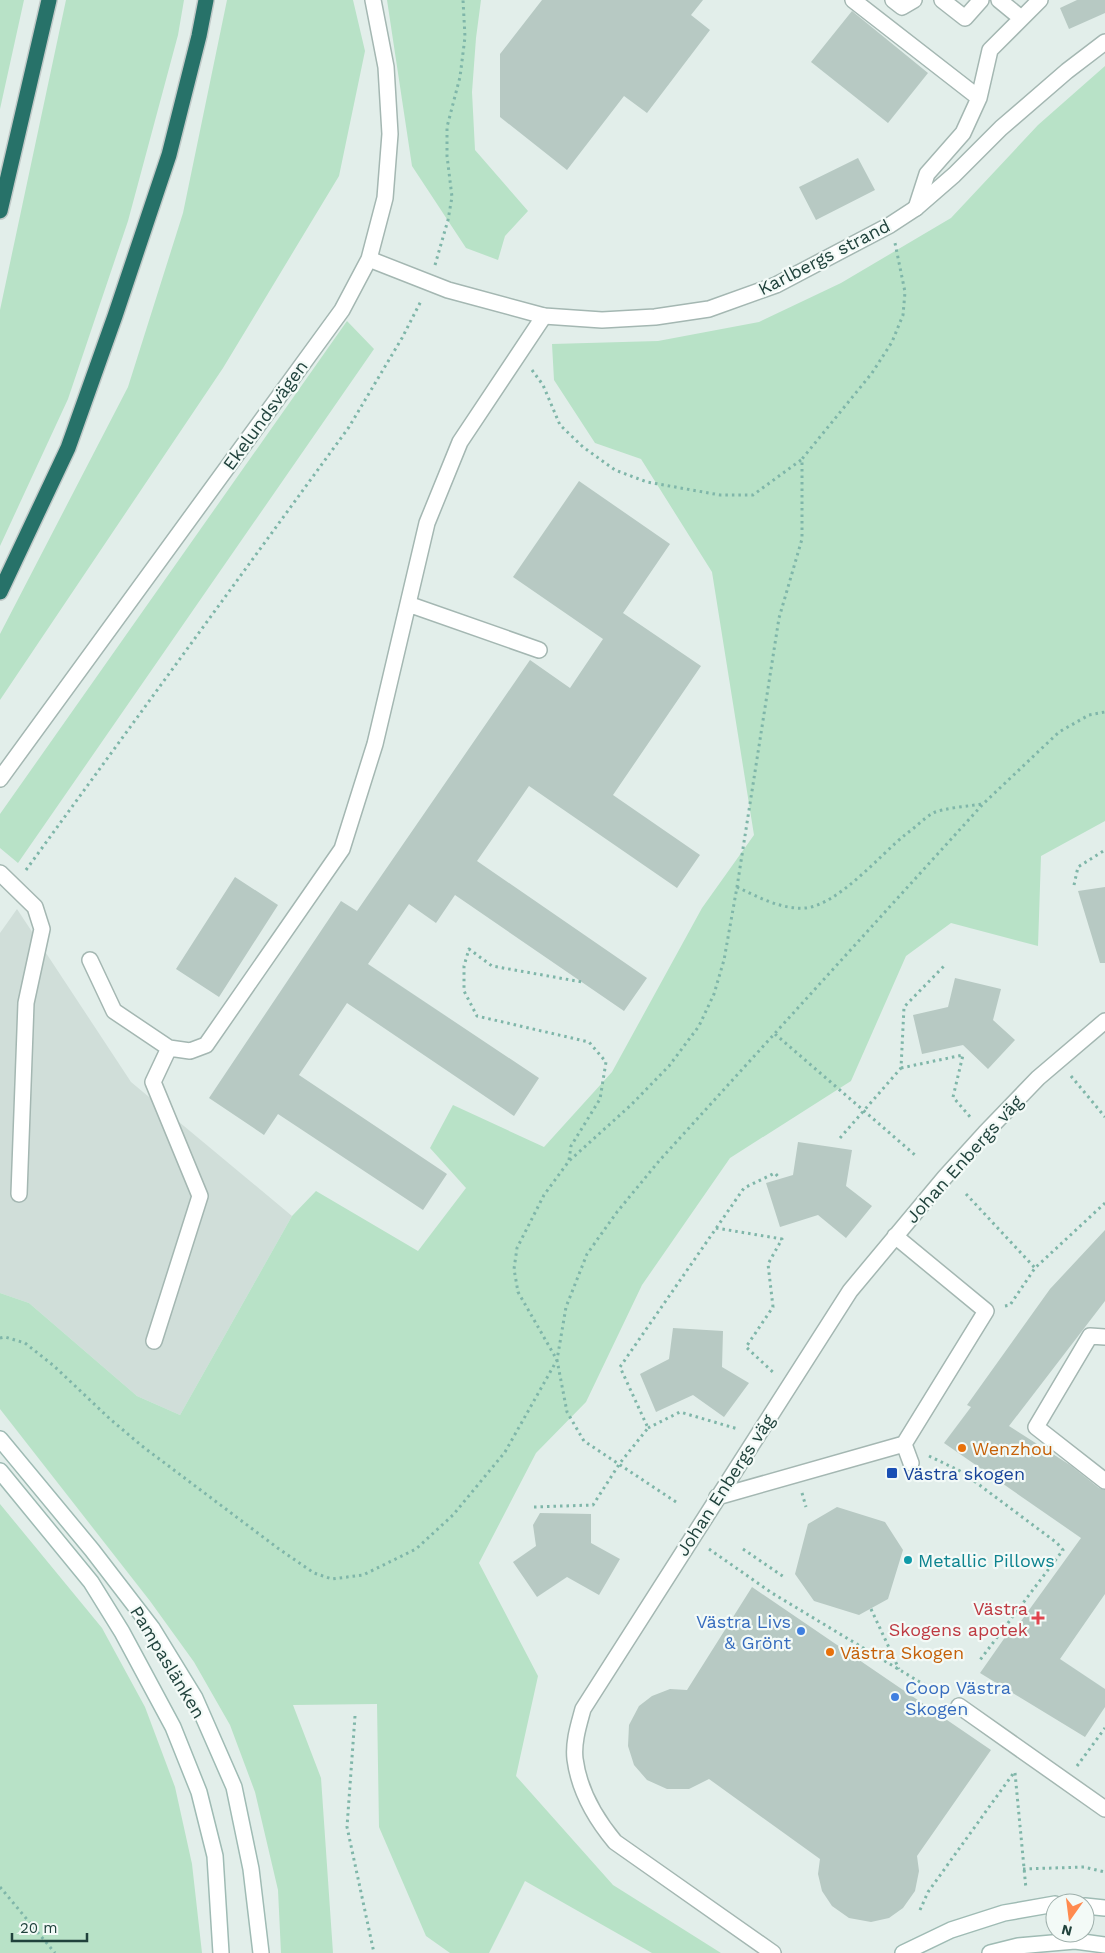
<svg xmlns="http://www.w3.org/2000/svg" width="1105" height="1953" viewBox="0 0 1105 1953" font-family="'Work Sans',sans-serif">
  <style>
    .built { fill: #d0ded9 }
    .green { fill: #b8e2c7 }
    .building { fill: #b7c9c3 }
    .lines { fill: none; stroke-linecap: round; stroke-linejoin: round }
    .lane-casing { stroke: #a4b7b2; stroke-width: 18 }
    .street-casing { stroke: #a4b7b2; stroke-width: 18 }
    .secondary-casing { stroke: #9fbbb4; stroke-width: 18 }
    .highway-casing { stroke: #c1cac8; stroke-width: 18 }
    .path { stroke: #7fb6a9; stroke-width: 3; stroke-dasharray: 2.5 4; stroke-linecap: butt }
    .lane { stroke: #fff; stroke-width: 15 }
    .street { stroke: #fff; stroke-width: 15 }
    .secondary { stroke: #fff; stroke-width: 15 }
    .highway { stroke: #277269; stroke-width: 15 }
    .food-dot { fill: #e8710a; stroke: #f3faf7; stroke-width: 2 }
    .transit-dot { fill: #1a4fb4; stroke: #f3faf7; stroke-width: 2 }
    .culture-dot { fill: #0f9aa8; stroke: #f3faf7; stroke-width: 2 }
    .health-dot { fill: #e0444e; stroke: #f3faf7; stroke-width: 2 }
    .shop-dot { fill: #3f7fe0; stroke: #f3faf7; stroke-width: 2 }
    .labels { text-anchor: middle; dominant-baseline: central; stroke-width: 4.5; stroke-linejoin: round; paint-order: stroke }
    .street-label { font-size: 18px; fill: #20423c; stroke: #f3faf7 }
    .food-label { font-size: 18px; fill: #c56008; stroke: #f3faf7; text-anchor: start }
    .transit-label { font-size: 18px; fill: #164399; stroke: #f3faf7; text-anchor: start }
    .culture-label { font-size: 18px; fill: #0d838f; stroke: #f3faf7; text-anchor: start }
    .health-label { font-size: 18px; fill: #be3a42; stroke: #f3faf7; text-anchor: end }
    .shop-label { font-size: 18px; fill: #366cbe; stroke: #f3faf7; text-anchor: end }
  </style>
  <rect width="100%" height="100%" fill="#e2eeea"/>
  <path class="built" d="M 17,909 L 131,1082 L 292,1216 L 180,1415 L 137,1396 L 29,1303 L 0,1293 L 0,933 Z"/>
  <path class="green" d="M 0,0 L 24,0 L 0,109 Z
    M 66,0 L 184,0 L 178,35 L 128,221 L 68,399 L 0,546 L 0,310 Z
    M 227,0 L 353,0 L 365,51 L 339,176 L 223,368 L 0,700 L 0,634 L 128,387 L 183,213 Z
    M 387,0 L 481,0 L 476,38 L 472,92 L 475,150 L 528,211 L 505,236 L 498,260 L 466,248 L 412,166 Z
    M 1105,66 L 1105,821 L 1041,856 L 1038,946 L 951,923 L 906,956 L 851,1081 L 730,1158 L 642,1285 L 586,1402 L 536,1453 L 479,1563 L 538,1676 L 516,1776 L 613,1885 L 721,1953 L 652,1953 L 525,1881 L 489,1953 L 450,1953 L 426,1936 L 379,1827 L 377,1704 L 293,1705 L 321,1778 L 333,1953 L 281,1953 L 278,1890 L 255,1792 L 230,1725 L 194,1662 L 150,1601 L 0,1409 L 0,1293 L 29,1303 L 137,1396 L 180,1415 L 292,1216 L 316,1191 L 418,1251 L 466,1188 L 430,1148 L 453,1105 L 544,1147 L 612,1072 L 702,908 L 754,835 L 712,572 L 641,459 L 595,443 L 554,380 L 552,344 L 658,341 L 759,322 L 841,283 L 951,218 L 1038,125 Z
    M 347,321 L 374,349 L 18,863 L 0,848 L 0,814 Z
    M 0,1504 L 102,1628 L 145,1707 L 175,1787 L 192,1864 L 202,1953 L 0,1953 Z"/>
  <path class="building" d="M 542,0 L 703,0 L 691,15 L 710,30 L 647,113 L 624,96 L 567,170 L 500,117 L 500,54 Z
    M 1077,0 L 1105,0 L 1105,13 L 1069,29 L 1060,8 Z
    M 852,11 L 928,73 L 888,123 L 811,62 Z
    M 858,158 L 875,190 L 816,220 L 799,187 Z
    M 579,481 L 670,544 L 623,613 L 701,666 L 613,795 L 700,855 L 677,888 L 529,786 L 477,861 L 647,978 L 624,1011 L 455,895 L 436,923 L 409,904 L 368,964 L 539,1078 L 514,1116 L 347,1003 L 299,1075 L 447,1174 L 423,1210 L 278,1114 L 264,1135 L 209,1098 L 341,901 L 357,911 L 530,660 L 570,688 L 603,639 L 513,577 Z
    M 235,877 L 278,905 L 219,997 L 176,969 Z
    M 1105,887 L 1105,963 L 1100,963 L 1078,891 Z
    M 955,978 L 1001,989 L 993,1020 L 1015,1040 L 988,1069 L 963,1045 L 922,1054 L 913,1015 L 948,1007 Z
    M 798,1142 L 852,1150 L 846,1186 L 872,1206 L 846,1238 L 818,1215 L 780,1227 L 766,1183 L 793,1175 Z
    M 1105,1230 L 1105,1301 L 1009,1426 L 1070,1465 L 1099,1488 L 1105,1490 L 1105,1594 L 1060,1659 L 1105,1689 L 1105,1707 L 1085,1737 L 980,1673 L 1008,1633 L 1011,1635 L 1081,1538 L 944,1443 L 971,1407 L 967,1405 L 1050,1289 Z
    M 673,1328 L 723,1331 L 722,1367 L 749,1383 L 724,1417 L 693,1395 L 656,1412 L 640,1374 L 669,1359 Z
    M 837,1507 L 885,1522 L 903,1550 L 888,1599 L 859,1615 L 814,1601 L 795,1574 L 808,1524 Z
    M 540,1513 L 591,1514 L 591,1543 L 620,1559 L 599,1595 L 567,1577 L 537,1597 L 513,1562 L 536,1546 L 533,1525 Z
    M 752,1587 L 991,1750 L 917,1856 L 919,1871 L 915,1891 L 903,1908 L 889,1918 L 871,1922 L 849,1918 L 832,1906 L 822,1891 L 818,1874 L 820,1859 L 709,1779 L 689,1789 L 667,1789 L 647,1780 L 634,1765 L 628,1746 L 629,1725 L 639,1706 L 652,1696 L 670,1689 L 687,1690 Z"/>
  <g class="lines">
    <defs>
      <path id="lane" d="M 853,0 L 979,98
        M 893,0 L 902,7 L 914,0
        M 942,0 L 965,18 L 981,0
        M 999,0 L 1021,18
        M 916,208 L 927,174 L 963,133 L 979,98 L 990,50 L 1040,0
        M 408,604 L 539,650
        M 0,873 L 35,907 L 42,929 L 26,1003 L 19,1194
        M 90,960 L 114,1011 L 169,1048 L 190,1051 L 206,1045 L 342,849 L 375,744 L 427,523 L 460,442 L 544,316
        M 154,1341 L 200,1196 L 153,1082 L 169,1048"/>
      <path id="street" d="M 369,259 L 448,290 L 544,316 L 602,320 L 655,317 L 709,309 L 776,285 L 890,225 L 916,208 L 954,175 L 1001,128 L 1067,71 L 1105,42
        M 0,779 L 342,310 L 369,259 L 385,198 L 390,134 L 386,67 L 373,0
        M 1105,1337 L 1090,1336 L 1036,1427 L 1105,1481
        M 904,1444 L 911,1463
        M 717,1497 L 904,1444 L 986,1311 L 895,1236
        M 959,1706 L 1105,1809
        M 773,1953 L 615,1842 C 595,1818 579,1790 575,1759 C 573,1742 579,1724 583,1709 L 850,1291 L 945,1177 L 985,1133 L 1038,1078 L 1105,1021"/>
      <path id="secondary" d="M 0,1439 L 92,1550 L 152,1628 L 195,1698 L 234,1787 L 251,1869 L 261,1953
        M 0,1471 L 91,1582 L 122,1632 L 173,1727 L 199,1792 L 215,1856 L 221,1953
        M 1085,1906 L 1105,1908
        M 903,1953 L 951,1930 L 1004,1913 L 1055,1904
        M 990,1953 L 1018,1946 L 1075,1941 L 1105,1945"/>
      <path id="highway" d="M 0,211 L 49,0
        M 0,592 L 68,448 L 115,316 L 169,155 L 199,36 L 206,0"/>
    </defs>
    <use href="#lane" class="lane-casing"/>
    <use href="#street" class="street-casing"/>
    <use href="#secondary" class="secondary-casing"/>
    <use href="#highway" class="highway-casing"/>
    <path class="path" d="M 435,265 L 448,220 L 452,197 L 447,156 L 447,127 L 460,77 L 465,37 L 463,0
      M 532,370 L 543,385 L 560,425 L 583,447 L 615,470 L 647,482 L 720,495 L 753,495 L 801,460
      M 26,870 L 349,427 L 402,338 L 421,301
      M 1074,885 L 1078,867 L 1105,850
      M 737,887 C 758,897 782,910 806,908 C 839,904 880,855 906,834 C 915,828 924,818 933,813 C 943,808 970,806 982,804
      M 775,1034 L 915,1155
      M 901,1068 L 963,1055 L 953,1097 L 971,1118
      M 1071,1076 L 1105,1117
      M 840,1138 L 901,1068 L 904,1007 L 945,965
      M 569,1160 L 571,1146 L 600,1099 L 606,1062 L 589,1042 L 477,1016 L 464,991 L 464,966 L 469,949 L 492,966 L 582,982
      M 966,1194 L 1035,1268
      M 716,1228 L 782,1239 L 768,1264 L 773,1307 L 746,1347 L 775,1374
      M 1005,1306 L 1010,1305 L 1035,1268 L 1105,1203
      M 0,1338 L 5,1337 L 25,1343 L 54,1366 L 110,1419 L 142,1446 L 279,1549 L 314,1573 L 332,1579 L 363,1575 L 416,1549 L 453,1515 L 505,1452 L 557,1360 L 566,1307 L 587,1254 L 617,1212 L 659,1161 L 983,804 L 1059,732 L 1089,715 L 1105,712
      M 648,1428 L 680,1412 L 738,1429
      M 929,1456 L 962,1472 L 1057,1543 L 1063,1550 L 980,1660
      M 802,1493 L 806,1507
      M 676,1502 L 584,1441 L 567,1412 L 557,1360 L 518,1292 L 514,1269 L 517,1248 L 544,1195 L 569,1161 L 631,1105 L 669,1066 L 699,1026 L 714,994 L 724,960 L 737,887 L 779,618 L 802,539 L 802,459 L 872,373 L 892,342 L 903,315 L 905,292 L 895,243
      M 534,1507 L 593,1505 L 620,1463 L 648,1428 L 620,1367 L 744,1188 L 775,1173 L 780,1179
      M 709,1549 L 772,1593 L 943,1696
      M 743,1549 L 784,1577
      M 871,1609 L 899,1669
      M 355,1716 L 347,1827 L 374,1953
      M 1077,1766 L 1105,1728
      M 1015,1773 L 1026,1889
      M 1023,1869 L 1084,1867 L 1105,1872
      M 0,1887 L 55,1953
      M 920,1910 L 928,1892 L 1015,1771"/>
    <use href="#lane" class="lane"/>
    <use href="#street" class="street"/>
    <use href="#secondary" class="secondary"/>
    <use href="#highway" class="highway"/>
  </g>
  <g class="food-dot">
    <circle cx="962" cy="1448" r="5"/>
    <circle cx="830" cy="1652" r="5"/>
  </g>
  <rect class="transit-dot" x="886" y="1467" width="12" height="12" rx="2.5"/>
  <circle class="culture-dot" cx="908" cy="1560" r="5"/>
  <path class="health-dot" d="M1035.5 1610.5h5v5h5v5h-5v5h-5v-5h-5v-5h5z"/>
  <g class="shop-dot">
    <circle cx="801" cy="1631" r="5"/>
    <circle cx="895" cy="1697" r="5"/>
  </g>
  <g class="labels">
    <g class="street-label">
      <text transform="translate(824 257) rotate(-27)">Karlbergs strand</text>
      <text transform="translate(265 415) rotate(-54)">Ekelundsvägen</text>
      <text transform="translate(964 1159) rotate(-48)">Johan Enbergs väg</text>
      <text transform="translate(725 1485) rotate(-57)">Johan Enbergs väg</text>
      <text transform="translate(168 1662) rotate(59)">Pampaslänken</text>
    </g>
    <g class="food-label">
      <text x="972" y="1448">Wenzhou</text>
      <text x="840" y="1652">Västra Skogen</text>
    </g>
    <g class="transit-label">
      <text x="903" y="1473">Västra skogen</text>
    </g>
    <g class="culture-label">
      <text x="918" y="1560">Metallic Pillows</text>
    </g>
    <g class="health-label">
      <text x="1028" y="1608">Västra<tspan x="1028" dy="21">Skogens apotek</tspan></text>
    </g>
    <g class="shop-label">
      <text x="791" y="1621">Västra Livs<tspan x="791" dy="21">&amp; Grönt</tspan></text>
      <text x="905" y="1687" text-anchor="start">Coop Västra<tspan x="905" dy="21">Skogen</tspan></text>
    </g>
  </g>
  <g transform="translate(1070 1918) rotate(194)"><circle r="24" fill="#f3faf7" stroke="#9fb0ac"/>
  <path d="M0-4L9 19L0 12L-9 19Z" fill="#ff8a4f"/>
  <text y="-8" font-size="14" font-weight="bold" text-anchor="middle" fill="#20423c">N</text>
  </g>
  <path d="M12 1933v8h75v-8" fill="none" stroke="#20423c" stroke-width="2.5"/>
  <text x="20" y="1933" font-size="15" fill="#20423c" stroke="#f3faf7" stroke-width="4" paint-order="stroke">20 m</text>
</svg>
